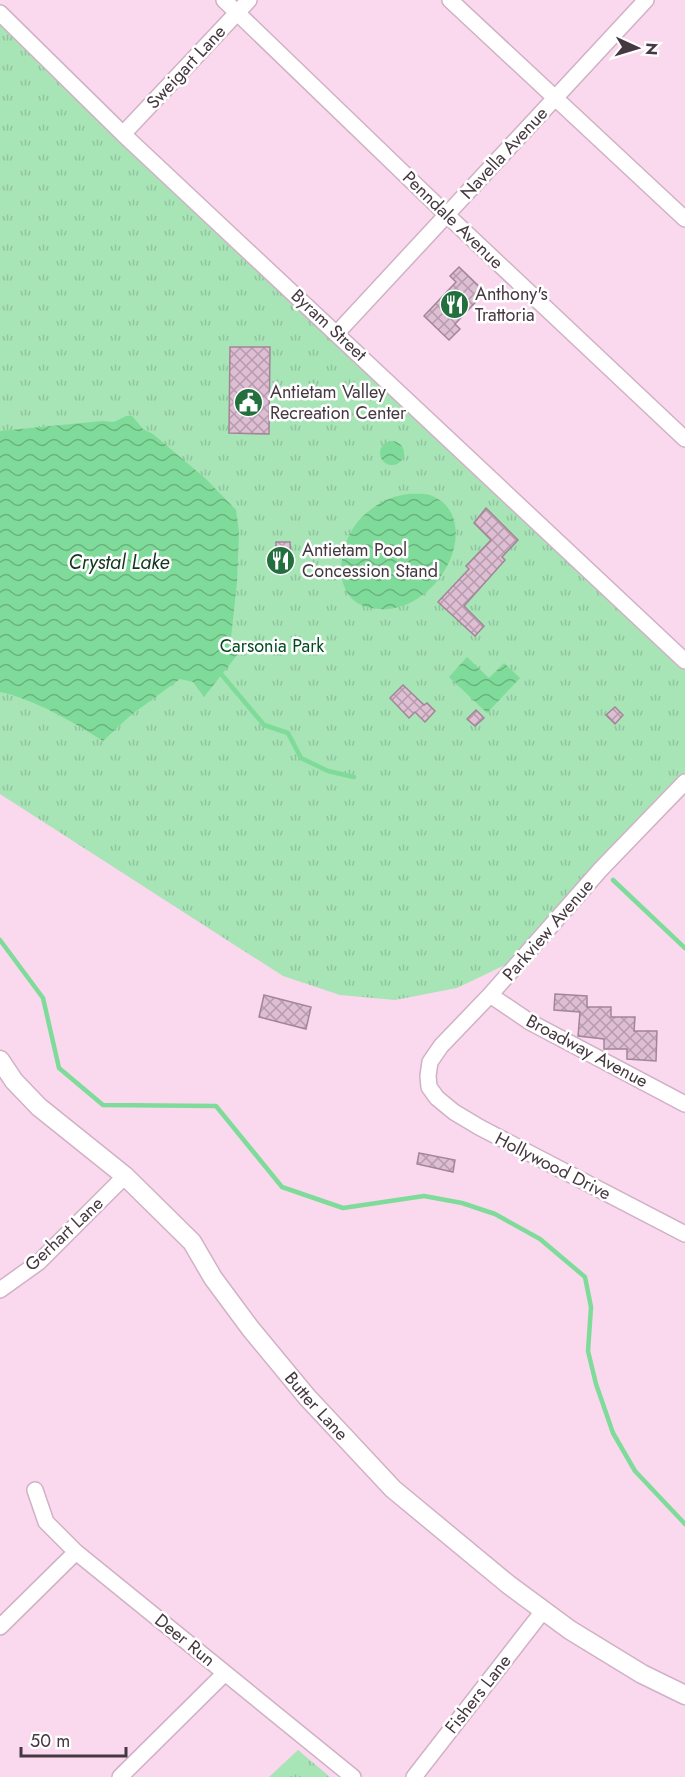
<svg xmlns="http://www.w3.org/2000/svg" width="685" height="1777" viewBox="0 0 685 1777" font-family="Jost,sans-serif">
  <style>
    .park { fill: url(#park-tufts) }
    .water { fill: url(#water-waves) }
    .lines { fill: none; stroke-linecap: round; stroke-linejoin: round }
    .stream { stroke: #7fdb99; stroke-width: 4.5 }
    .building { fill: url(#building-cross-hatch); stroke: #a38598; stroke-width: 1.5 }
    .minor-casing { stroke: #d1b1c5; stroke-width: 18 }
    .tertiary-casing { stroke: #d1b1c5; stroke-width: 21 }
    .minor { stroke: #fff; stroke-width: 15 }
    .tertiary { stroke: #fff; stroke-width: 18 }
    .labels { text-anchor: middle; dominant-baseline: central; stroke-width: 5; stroke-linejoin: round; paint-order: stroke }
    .street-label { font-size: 18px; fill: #453841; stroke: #fff }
    .poi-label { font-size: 18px; fill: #453841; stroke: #fff; text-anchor: start }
    .park-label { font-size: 18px; fill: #004a21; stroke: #fff }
    .water-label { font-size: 20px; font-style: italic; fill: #10371d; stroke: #fff }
  </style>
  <defs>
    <pattern id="park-tufts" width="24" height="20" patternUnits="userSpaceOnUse" patternTransform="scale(1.5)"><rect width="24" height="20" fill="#a7e4b6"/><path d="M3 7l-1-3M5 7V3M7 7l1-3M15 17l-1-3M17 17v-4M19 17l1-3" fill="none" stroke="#91c49e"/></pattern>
    <pattern id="water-waves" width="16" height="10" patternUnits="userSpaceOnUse" patternTransform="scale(1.5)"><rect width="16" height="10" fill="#7fdb99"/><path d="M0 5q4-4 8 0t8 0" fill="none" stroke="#6ab37e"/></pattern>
    <pattern id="building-cross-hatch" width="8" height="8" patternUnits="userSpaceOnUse" patternTransform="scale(1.5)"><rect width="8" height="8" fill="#debed3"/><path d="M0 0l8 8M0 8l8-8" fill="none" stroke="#b69bad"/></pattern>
  </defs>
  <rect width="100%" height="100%" fill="#fad9ee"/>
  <path class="park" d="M 0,13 L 685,661 L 685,782 L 541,938 L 505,965 L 457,988 L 395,1000 L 340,995 L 283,976 L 0,794 Z
    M 298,1750 L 330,1777 L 269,1777 Z"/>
  <path class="water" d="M 126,416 L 132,416 L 143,429 L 153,434 L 206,479 L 236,510 L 239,532 L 237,582 L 231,638 L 241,650 L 204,697 L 193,682 L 180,679 L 131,715 L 103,741 C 75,723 32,698 0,692 L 0,431 L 102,421 L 114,422 Z
    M380 453a12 12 0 1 1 24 0a12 12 0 1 1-24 0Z
    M 409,494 C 416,494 426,493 432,496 C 487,519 438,621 371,608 C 328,600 338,541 361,518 C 375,504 390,496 409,494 Z
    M 467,657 L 489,678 L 504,663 L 520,678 L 487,713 L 449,677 Z"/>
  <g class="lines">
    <path class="stream" d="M 222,675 L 264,725 L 288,733 L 301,758 L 328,771 L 354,777
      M 613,880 L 685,948
      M 0,940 L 43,998 L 59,1068 L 103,1105 L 216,1106 L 282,1187 L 343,1208 L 424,1196 L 462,1203 L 495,1214 L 540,1239 L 585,1277 L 591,1307 L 588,1351 L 596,1384 L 613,1433 L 635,1471 L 685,1524"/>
  </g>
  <path class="building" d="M 459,267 L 485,292 L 455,324 L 460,329 L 449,340 L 424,316 L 456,282 L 450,276 Z
    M 230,347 L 270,347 L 269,434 L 229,433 Z
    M 486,508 L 518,540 L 502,557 L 505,560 L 464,606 L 484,626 L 475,636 L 438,602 L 469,569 L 466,566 L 491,540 L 474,523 Z
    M 276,542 L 290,542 L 291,568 L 272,568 L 272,551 L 276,551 Z
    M 403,685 L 424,705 L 427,703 L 435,711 L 425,722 L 415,712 L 409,718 L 390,698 Z
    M 615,707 L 623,715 L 615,724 L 606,715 Z
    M 476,710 L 484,718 L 475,726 L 467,719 Z
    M 555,994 L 587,996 L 587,1007 L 611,1007 L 611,1017 L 635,1017 L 634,1031 L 657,1031 L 656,1061 L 627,1059 L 627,1049 L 604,1049 L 604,1039 L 578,1036 L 580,1012 L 554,1010 Z
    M 264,995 L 311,1007 L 306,1029 L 259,1017 Z
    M 419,1153 L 455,1160 L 453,1172 L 417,1164 Z"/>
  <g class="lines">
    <defs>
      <path id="minor" d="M 224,0 L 447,215 L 685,439
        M 450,0 L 685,219
        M 0,13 L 123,134 L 685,661
        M 123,134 L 249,0
        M 337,333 L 646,0
        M 685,782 L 601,869 L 490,995 L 441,1046 L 430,1062 L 428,1076 L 429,1087 L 437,1098 L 454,1112 L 479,1127 L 685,1234
        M 490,995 L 530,1022 L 685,1104
        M 0,1290 L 39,1262 L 125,1176
        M 35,1490 L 46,1522 L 76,1552 L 353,1777
        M 0,1627 L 76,1552
        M 120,1777 L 225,1673
        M 414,1777 L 543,1611"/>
      <g id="tertiary">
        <path id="s1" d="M 0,1060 L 14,1081 L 39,1107 L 125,1176 L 192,1242 L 213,1278 L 250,1328 L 307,1397 L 393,1489 L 509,1585 L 570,1630 L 642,1674 L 685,1695"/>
      </g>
    </defs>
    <use href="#minor" class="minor-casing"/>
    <use href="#tertiary" class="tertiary-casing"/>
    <use href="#minor" class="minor"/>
    <use href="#tertiary" class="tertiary"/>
  </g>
  <defs>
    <symbol id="restaurant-disc" viewBox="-11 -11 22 22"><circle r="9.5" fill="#236f3e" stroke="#fff"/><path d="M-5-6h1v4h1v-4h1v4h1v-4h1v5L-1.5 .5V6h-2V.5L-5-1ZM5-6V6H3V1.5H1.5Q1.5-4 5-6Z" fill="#fff"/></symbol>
    <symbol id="civic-disc" viewBox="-11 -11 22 22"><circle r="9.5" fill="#236f3e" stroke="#fff"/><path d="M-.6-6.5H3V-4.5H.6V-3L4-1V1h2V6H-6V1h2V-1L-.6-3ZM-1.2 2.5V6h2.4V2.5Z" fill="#fff"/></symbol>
  </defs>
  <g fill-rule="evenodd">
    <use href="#restaurant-disc" x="438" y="288" width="33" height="33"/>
    <use href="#civic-disc" x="232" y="386" width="33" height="33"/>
    <use href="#restaurant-disc" x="264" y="544" width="33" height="33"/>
  </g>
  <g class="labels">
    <g class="street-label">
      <text transform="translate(186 67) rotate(-47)">Sweigart Lane</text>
      <text transform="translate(504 153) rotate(-47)">Navella Avenue</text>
      <text transform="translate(453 220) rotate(44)">Penndale Avenue</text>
      <text transform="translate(329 325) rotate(43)">Byram Street</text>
      <text transform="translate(548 930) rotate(-49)">Parkview Avenue</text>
      <text transform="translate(587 1051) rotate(28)">Broadway Avenue</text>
      <text transform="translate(553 1166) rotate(27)">Hollywood Drive</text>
      <text transform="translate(64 1234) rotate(-43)">Gerhart Lane</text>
      <text stroke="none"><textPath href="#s1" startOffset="472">Butter Lane</textPath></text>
      <text transform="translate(185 1640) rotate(39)">Deer Run</text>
      <text transform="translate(478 1694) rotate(-52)">Fishers Lane</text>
    </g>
    <g class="poi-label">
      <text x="475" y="294">Anthony's<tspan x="475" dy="21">Trattoria</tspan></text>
      <text x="270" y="392">Antietam Valley<tspan x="270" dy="21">Recreation Center</tspan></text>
      <text x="302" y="550">Antietam Pool<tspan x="302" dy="21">Concession Stand</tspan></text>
    </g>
    <g class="park-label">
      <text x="272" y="646">Carsonia Park</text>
    </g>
    <g class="water-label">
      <text x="119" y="562">Crystal Lake</text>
    </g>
  </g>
  <g transform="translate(637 48) rotate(94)" stroke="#ffffff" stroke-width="4.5" paint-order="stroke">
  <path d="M0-4.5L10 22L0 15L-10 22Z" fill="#453841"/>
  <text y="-9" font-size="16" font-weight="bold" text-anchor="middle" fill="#453841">N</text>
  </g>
  <path d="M21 1747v9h105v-9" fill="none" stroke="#453841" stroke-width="3"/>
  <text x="30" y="1747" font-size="18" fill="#453841" stroke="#ffffff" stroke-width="4.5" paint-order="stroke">50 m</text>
</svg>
